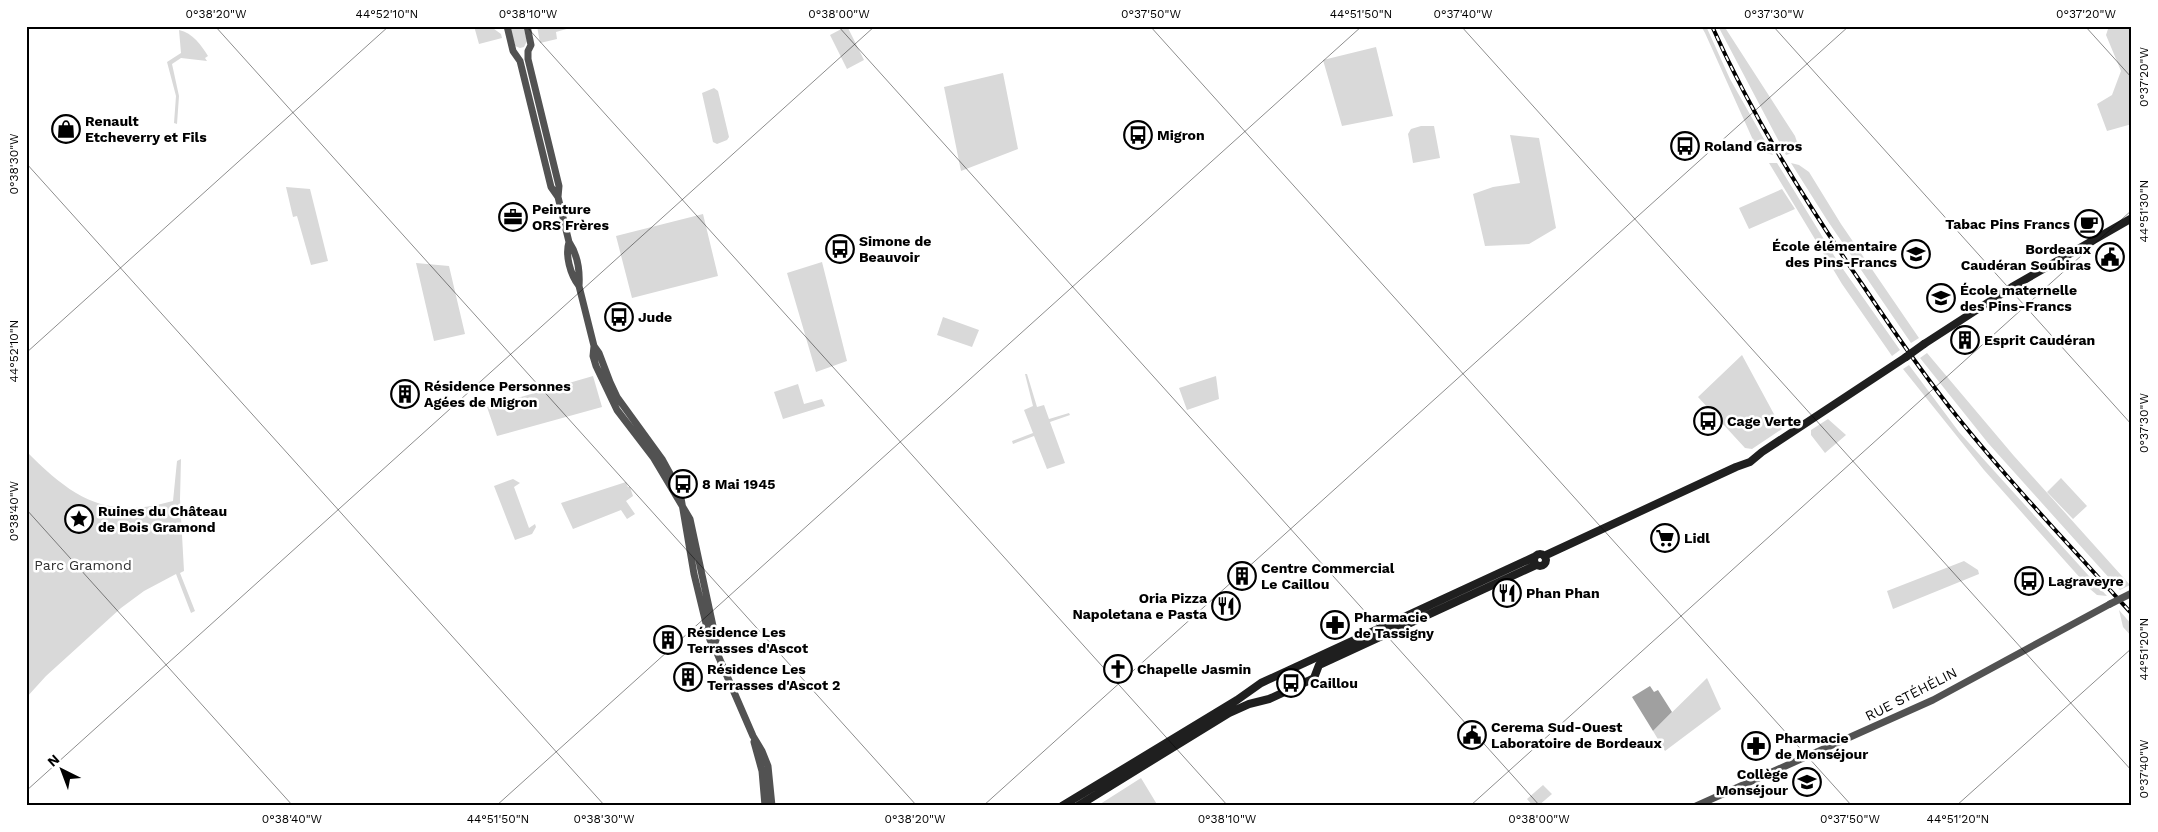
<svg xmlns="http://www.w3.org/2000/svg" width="2158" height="832" viewBox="0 0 2158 832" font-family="'Work Sans',sans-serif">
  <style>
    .green { fill: #d9d9d9 }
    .water { fill: #a0a0a0 }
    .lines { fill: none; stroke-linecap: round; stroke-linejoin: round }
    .tertiary { stroke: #525252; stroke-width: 7 }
    .secondary { stroke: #1f1f1f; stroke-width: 8 }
    .rail-casing { stroke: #000; stroke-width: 4 }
    .rail { stroke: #fff; stroke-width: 2; stroke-dasharray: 5.5; stroke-linecap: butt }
    .tertiary-bridge { stroke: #525252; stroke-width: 7 }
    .secondary-bridge { stroke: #1f1f1f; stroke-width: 8 }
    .ticks { fill: none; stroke: #000; stroke-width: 1; stroke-opacity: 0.45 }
    .labels { text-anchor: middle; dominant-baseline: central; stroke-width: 5; stroke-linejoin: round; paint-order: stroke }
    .poi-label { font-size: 14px; font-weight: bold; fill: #000; stroke: #fff; text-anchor: start }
    .park-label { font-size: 14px; fill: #303030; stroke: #fff }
    .street-label { font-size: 14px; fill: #000; stroke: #fff }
    .neatline { fill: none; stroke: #000; stroke-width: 2 }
    .ticks-label { font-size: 12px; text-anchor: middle; fill: #000 }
  </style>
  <rect width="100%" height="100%" fill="#fff"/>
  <path class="green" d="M 474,26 L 490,26 L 501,34 L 502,38 L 479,44 Z
    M 510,26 L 523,26 L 527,41 L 524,47 L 520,48 L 515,46 Z
    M 537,26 L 577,26 L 556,32 L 557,39 L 540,43 Z
    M 847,26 L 864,60 L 847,69 L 830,35 Z
    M 1701,26 L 1706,26 L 1730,79 L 1773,155 L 1760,151 L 1753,140 L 1705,33 Z
    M 1718,26 L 1724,26 L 1795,136 L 1798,145 L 1795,152 L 1786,155 Z
    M 2109,26 L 2132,26 L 2132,124 L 2107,131 L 2097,104 L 2112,95 L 2121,71 L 2106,35 Z
    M 179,30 C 193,33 201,45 208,56 L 205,58 L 207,61 L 181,58 L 172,64 L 179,96 L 177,124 L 174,123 L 176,96 L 167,62 L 181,53 Z
    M 1376,47 L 1393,116 L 1342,126 L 1323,60 Z
    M 1003,73 L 1018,149 L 961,171 L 944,87 Z
    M 714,88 L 718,91 L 729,137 L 727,140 L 717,144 L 713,142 L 702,93 Z
    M 1421,126 L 1434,126 L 1440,158 L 1413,163 L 1408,134 L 1411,129 Z
    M 1510,135 L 1539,138 L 1556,228 L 1529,244 L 1485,246 L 1473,194 L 1493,187 L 1520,183 Z
    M 1769,163 L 1777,163 L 1838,262 L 1900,350 L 1892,356 L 1842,284 Z
    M 1791,163 L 1799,165 L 1809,172 L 1841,224 L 1919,338 L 1911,343 L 1827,220 Z
    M 286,187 L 310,189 L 328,261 L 311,265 L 297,216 L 293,217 Z
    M 1782,189 L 1795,209 L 1749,229 L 1739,208 Z
    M 703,214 L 718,276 L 632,298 L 616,236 Z
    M 822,262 L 847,361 L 816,372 L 787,273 Z
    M 416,263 L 449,266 L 465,334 L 434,341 Z
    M 943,317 L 979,330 L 972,347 L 937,335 Z
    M 1927,353 L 2014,456 L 2130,585 L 2120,590 L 1988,443 L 1920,358 Z
    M 1742,355 L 1782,429 L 1752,449 L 1745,448 L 1698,397 Z
    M 1909,365 L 1959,432 L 2107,596 L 2097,595 L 2090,589 L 1984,470 L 1903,369 Z
    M 1025,374 L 1027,374 L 1037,407 L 1044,405 L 1049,419 L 1069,413 L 1070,415 L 1050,422 L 1065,463 L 1047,469 L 1034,436 L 1013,444 L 1012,441 L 1033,433 L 1024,410 L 1033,406 Z
    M 593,376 L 602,407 L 497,436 L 487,407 Z
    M 1216,376 L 1219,399 L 1187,410 L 1179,388 Z
    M 798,384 L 804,404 L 822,399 L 825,406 L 783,419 L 774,392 Z
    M 1828,419 L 1846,435 L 1825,453 L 1811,435 L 1811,430 Z
    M 26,451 C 73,498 105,520 173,501 L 177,461 L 181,459 L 180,499 L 184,571 L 180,573 L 195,611 L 191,613 L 176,574 L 144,591 L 121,608 L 46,676 L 26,698 Z
    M 2061,478 L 2087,506 L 2073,519 L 2047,492 Z
    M 513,479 L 520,483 L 514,487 L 529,528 L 535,524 L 536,527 L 532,534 L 515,540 L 494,486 Z
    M 626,482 L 628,487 L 630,487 L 633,496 L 626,501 L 635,514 L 627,519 L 621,510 L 573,529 L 561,503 Z
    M 1964,561 L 1978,570 L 1979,574 L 1893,609 L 1887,591 Z
    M 2119,610 L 2132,625 L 2132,637 L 2123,627 Z
    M 1707,678 L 1721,709 L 1665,751 L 1653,731 Z
    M 1141,778 L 1158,806 L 1097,806 Z
    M 1543,785 L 1552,794 L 1538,806 L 1533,806 L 1527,799 Z"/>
  <path class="water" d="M 1650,686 L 1654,692 L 1658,690 L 1672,712 L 1653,731 L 1632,697 Z"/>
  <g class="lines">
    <path class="tertiary" d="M 507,26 L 513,51 L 520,61 L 551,187 L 558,197 L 569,242 C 577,254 580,271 579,286 L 594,346 L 599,353 L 610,382 L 617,397 L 662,459 L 680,492 L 694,574 L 710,640 L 714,646 L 753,736 L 762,751 L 768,766 L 772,806
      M 527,26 L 531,45 L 528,51 L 528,59 L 559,186 L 558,197
      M 569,242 C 565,255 570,274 579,286
      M 594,346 L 593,356 L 596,366 L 617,410 L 653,457 L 690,519 L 716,640 L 714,646
      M 754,742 L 762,771 L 765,806
      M 1696,806 L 1933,700 L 2110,604"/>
    <path class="secondary" d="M 1924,344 L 2012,287 L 2132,218
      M1534 560a6 6 0 1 1 12 0a6 6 0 1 1-12 0Z
      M 1544,556 L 1736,467 L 1750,462 L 1762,452 L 1906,357
      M 1062,806 L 1237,700 L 1261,683 L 1534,557
      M 1078,806 L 1229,713 L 1249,704 L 1269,699 L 1308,681 L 1314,678 L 1319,665 L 1536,565"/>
    <defs>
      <path id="rail" d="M 1712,26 C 1753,118 1807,204 1864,287 C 1894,332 1925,377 1959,419 C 2013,486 2073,549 2132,614"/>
    </defs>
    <use href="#rail" class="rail-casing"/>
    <use href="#rail" class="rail"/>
    <path class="tertiary-bridge" d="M 2110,604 L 2132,593"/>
    <path class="secondary-bridge" d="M 1906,357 L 1924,344"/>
  </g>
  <path class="ticks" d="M 215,26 L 917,806M 526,26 L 1228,806M 838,26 L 1540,806M 1150,26 L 1852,806M 1461,26 L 2132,771M 1773,26 L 2132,425M 2085,26 L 2132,78M 26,163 L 605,806M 26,353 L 389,26M 26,509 L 293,806M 26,791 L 875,26M 496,806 L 1362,26M 983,806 L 1849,26M 1470,806 L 2132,210M 1956,806 L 2132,648"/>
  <defs>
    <symbol id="shop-ring" viewBox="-11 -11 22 22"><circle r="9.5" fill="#fff" stroke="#000" stroke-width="1.5"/><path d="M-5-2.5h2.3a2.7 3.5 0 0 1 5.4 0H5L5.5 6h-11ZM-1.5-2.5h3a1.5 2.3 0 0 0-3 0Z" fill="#000"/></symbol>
    <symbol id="bus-ring" viewBox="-11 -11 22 22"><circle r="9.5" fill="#fff" stroke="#000" stroke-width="1.5"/><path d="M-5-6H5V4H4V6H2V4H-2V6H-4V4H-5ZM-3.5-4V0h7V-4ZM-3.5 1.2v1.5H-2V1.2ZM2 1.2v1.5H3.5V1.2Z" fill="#000"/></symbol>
    <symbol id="office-ring" viewBox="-11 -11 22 22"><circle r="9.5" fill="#fff" stroke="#000" stroke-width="1.5"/><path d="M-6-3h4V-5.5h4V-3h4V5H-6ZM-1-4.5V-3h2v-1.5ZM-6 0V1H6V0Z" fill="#000"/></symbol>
    <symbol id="cafe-ring" viewBox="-11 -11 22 22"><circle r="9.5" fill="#fff" stroke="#000" stroke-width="1.5"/><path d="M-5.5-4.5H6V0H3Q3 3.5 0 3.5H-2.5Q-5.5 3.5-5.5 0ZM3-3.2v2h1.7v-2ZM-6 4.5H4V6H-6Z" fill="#000"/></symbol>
    <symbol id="school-ring" viewBox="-11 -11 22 22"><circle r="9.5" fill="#fff" stroke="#000" stroke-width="1.5"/><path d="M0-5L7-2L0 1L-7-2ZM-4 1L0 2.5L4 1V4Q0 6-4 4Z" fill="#000"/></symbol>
    <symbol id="civic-ring" viewBox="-11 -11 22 22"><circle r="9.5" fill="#fff" stroke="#000" stroke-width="1.5"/><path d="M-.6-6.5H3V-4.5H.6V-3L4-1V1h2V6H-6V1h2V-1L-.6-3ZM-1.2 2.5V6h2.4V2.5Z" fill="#000"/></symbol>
    <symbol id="building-ring" viewBox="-11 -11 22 22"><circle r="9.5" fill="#fff" stroke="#000" stroke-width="1.5"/><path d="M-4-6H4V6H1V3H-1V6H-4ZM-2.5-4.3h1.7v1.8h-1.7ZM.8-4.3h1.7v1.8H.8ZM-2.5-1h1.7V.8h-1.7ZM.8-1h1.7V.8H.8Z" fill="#000"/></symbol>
    <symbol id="sight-ring" viewBox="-11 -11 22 22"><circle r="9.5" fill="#fff" stroke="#000" stroke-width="1.5"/><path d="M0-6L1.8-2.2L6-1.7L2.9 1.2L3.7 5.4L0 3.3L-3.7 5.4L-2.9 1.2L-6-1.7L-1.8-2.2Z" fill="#000"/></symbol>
    <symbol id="supermarket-ring" viewBox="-11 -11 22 22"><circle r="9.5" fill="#fff" stroke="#000" stroke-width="1.5"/><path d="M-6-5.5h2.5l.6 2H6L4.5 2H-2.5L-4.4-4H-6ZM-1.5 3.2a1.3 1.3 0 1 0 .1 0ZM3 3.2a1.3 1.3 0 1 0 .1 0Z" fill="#000"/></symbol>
    <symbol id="restaurant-ring" viewBox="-11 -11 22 22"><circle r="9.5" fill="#fff" stroke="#000" stroke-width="1.5"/><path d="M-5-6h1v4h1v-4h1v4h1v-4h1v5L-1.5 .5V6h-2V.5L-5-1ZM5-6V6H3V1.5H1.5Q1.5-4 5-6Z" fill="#000"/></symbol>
    <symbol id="pharmacy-ring" viewBox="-11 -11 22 22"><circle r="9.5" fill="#fff" stroke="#000" stroke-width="1.5"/><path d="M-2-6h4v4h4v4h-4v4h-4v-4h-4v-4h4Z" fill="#000"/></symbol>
    <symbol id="church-ring" viewBox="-11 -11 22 22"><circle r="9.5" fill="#fff" stroke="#000" stroke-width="1.5"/><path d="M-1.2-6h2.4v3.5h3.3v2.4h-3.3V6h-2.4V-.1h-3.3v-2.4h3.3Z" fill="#000"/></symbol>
  </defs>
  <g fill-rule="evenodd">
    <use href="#shop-ring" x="50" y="113" width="32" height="32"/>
    <use href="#bus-ring" x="1122" y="119" width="32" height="32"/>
    <use href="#bus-ring" x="1669" y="130" width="32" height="32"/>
    <use href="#office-ring" x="497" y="201" width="32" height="32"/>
    <use href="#cafe-ring" x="2073" y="208" width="32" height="32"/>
    <use href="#bus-ring" x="824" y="233" width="32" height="32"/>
    <use href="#school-ring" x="1900" y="238" width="32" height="32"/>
    <use href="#civic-ring" x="2094" y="241" width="32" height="32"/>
    <use href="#school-ring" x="1925" y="282" width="32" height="32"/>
    <use href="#bus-ring" x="603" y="301" width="32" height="32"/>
    <use href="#building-ring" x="1949" y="324" width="32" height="32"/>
    <use href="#building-ring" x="389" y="378" width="32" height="32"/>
    <use href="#bus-ring" x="1692" y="405" width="32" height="32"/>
    <use href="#bus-ring" x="667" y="468" width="32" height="32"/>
    <use href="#sight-ring" x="63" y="503" width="32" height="32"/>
    <use href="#supermarket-ring" x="1649" y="522" width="32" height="32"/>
    <use href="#building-ring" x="1226" y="560" width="32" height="32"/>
    <use href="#bus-ring" x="2013" y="565" width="32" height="32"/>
    <use href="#restaurant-ring" x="1491" y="577" width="32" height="32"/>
    <use href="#restaurant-ring" x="1210" y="590" width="32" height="32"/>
    <use href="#pharmacy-ring" x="1319" y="609" width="32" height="32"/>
    <use href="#building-ring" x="652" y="624" width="32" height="32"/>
    <use href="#church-ring" x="1102" y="653" width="32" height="32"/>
    <use href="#building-ring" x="672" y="661" width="32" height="32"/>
    <use href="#bus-ring" x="1275" y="667" width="32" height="32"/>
    <use href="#civic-ring" x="1456" y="719" width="32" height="32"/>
    <use href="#pharmacy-ring" x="1740" y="730" width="32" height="32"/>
    <use href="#school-ring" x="1791" y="766" width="32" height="32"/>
  </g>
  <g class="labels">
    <g class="poi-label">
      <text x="85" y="121">Renault<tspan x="85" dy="16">Etcheverry et Fils</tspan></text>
      <text x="1157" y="135">Migron</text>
      <text x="1704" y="146">Roland Garros</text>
      <text x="532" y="209">Peinture<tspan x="532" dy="16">ORS Frères</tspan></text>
      <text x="2070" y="224" text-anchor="end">Tabac Pins Francs</text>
      <text x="859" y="241">Simone de<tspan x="859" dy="16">Beauvoir</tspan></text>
      <text x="1897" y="246" text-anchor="end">École élémentaire<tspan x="1897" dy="16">des Pins-Francs</tspan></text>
      <text x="2091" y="249" text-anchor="end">Bordeaux<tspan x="2091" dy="16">Caudéran Soubiras</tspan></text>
      <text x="1960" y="290">École maternelle<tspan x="1960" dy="16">des Pins-Francs</tspan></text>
      <text x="638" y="317">Jude</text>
      <text x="1984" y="340">Esprit Caudéran</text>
      <text x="424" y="386">Résidence Personnes<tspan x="424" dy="16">Agées de Migron</tspan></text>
      <text x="1727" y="421">Cage Verte</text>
      <text x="702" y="484">8 Mai 1945</text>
      <text x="98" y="511">Ruines du Château<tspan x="98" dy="16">de Bois Gramond</tspan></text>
      <text x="1684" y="538">Lidl</text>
      <text x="1261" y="568">Centre Commercial<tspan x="1261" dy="16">Le Caillou</tspan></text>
      <text x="2048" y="581">Lagraveyre</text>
      <text x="1526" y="593">Phan Phan</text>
      <text x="1207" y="598" text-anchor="end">Oria Pizza<tspan x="1207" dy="16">Napoletana e Pasta</tspan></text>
      <text x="1354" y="617">Pharmacie<tspan x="1354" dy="16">de Tassigny</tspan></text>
      <text x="687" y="632">Résidence Les<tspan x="687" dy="16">Terrasses d'Ascot</tspan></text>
      <text x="707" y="669">Résidence Les<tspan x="707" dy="16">Terrasses d'Ascot 2</tspan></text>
      <text x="1137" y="669">Chapelle Jasmin</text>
      <text x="1310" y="683">Caillou</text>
      <text x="1491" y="727">Cerema Sud-Ouest<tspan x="1491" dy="16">Laboratoire de Bordeaux</tspan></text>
      <text x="1775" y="738">Pharmacie<tspan x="1775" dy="16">de Monséjour</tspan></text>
      <text x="1788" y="774" text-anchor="end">Collège<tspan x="1788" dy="16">Monséjour</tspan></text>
    </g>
    <g class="park-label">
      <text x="83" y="565">Parc Gramond</text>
    </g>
    <g class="street-label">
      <text transform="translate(1911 694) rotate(-27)">RUE STÉHÉLIN</text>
    </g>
  </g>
  <rect width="2158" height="832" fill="none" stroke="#ffffff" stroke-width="55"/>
  <g transform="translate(62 770) rotate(318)" stroke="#ffffff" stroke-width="4" paint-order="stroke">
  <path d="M0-4L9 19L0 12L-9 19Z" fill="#000000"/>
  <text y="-8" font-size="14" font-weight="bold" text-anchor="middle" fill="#000000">N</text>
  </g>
  <rect x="28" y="28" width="2102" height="776" class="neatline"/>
  <g class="ticks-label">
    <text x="216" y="18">0°38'20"W</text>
    <text x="387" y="18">44°52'10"N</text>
    <text x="528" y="18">0°38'10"W</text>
    <text x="839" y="18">0°38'00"W</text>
    <text x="1151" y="18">0°37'50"W</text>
    <text x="1361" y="18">44°51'50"N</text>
    <text x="1463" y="18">0°37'40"W</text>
    <text x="1774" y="18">0°37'30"W</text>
    <text x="2086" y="18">0°37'20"W</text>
    <text transform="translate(2144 77) rotate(-90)" y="4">0°37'20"W</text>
    <text transform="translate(14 164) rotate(-90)" y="4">0°38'30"W</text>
    <text transform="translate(2144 211) rotate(-90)" y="4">44°51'30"N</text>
    <text transform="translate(14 351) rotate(-90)" y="4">44°52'10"N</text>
    <text transform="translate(2144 423) rotate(-90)" y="4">0°37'30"W</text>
    <text transform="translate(14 511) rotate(-90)" y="4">0°38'40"W</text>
    <text transform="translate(2144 649) rotate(-90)" y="4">44°51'20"N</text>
    <text transform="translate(2144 769) rotate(-90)" y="4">0°37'40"W</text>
    <text x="292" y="823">0°38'40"W</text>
    <text x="498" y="823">44°51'50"N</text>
    <text x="604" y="823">0°38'30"W</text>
    <text x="915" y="823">0°38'20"W</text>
    <text x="1227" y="823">0°38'10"W</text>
    <text x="1539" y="823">0°38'00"W</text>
    <text x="1850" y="823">0°37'50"W</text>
    <text x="1958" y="823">44°51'20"N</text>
  </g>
</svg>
